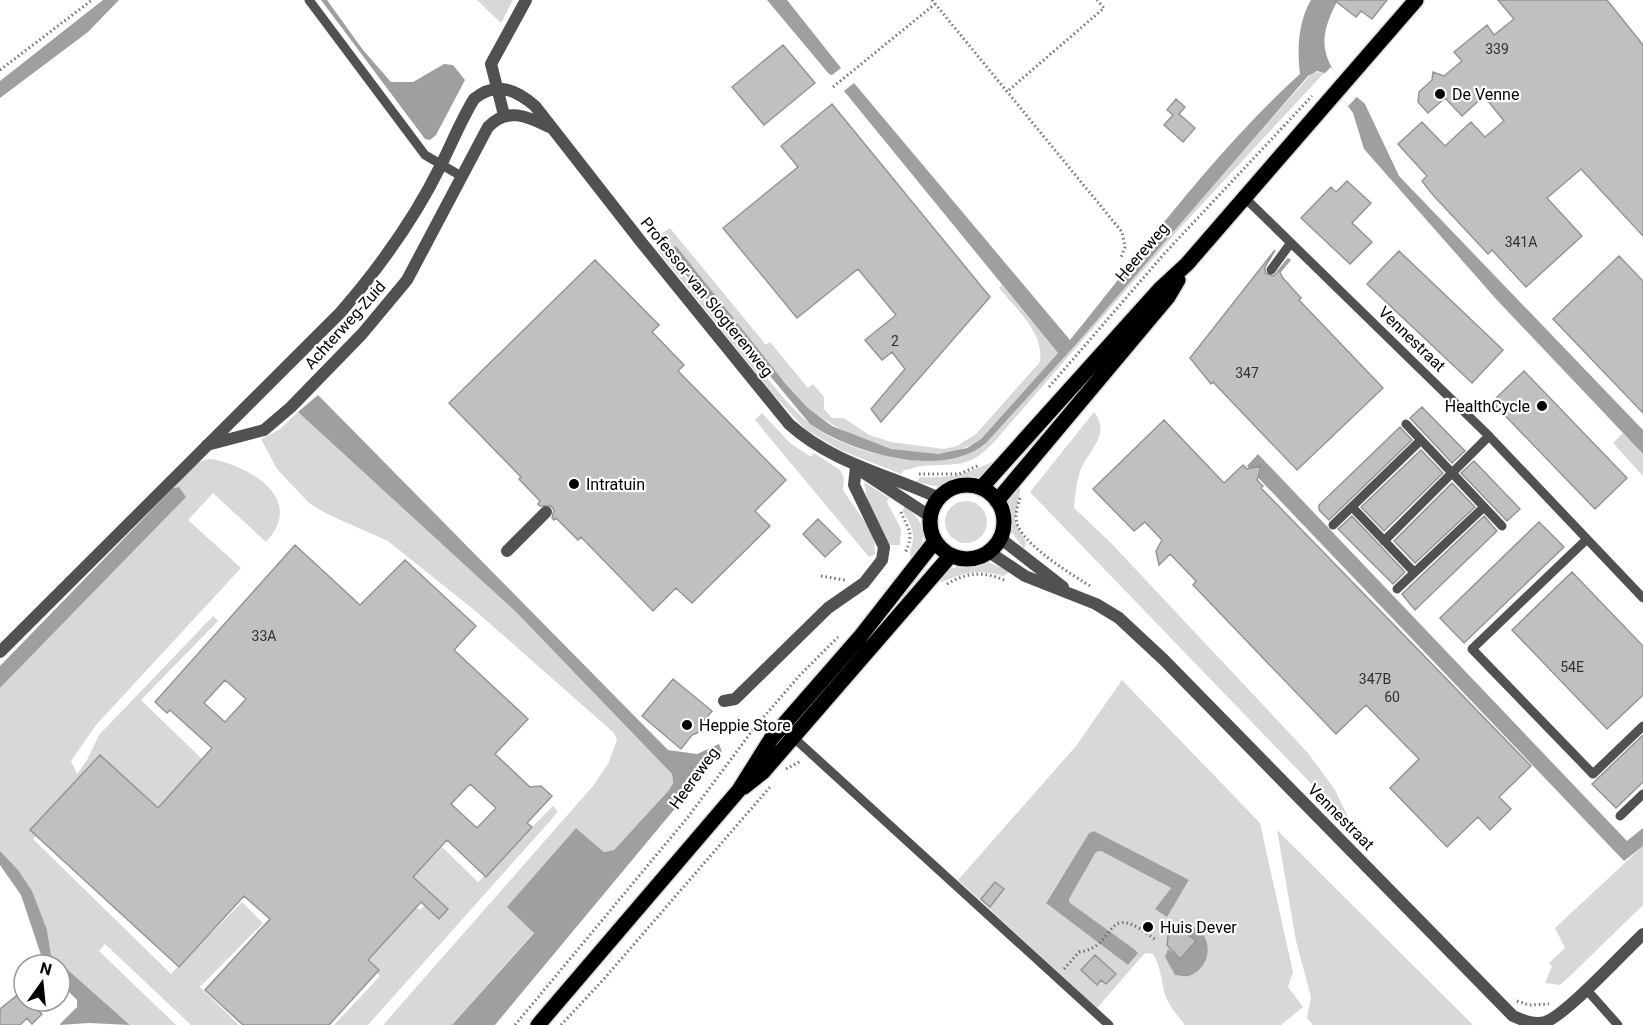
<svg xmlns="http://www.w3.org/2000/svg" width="1643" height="1025" viewBox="0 0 1643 1025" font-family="Roboto,sans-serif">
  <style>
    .green { fill: #d8d8d8; fill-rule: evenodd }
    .water { fill: #9f9f9f }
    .pier { fill: #fff }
    .building { fill: #c0c0c0; stroke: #959595; stroke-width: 1.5; fill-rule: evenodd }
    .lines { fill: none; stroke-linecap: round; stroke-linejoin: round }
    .primary-casing { stroke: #dbdbdb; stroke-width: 18 }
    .path { stroke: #737373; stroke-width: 3; stroke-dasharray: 1.5 3; stroke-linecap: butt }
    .service { stroke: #515151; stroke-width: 9 }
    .pedestrian { stroke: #515151; stroke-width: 12 }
    .minor { stroke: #515151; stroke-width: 12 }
    .primary { stroke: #000; stroke-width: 15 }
    .poi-dot { fill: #000; stroke: #fff; stroke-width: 2 }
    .labels { text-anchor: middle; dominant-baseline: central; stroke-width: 4.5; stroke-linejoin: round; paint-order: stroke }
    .number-label { font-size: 14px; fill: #303030 }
    .poi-label { font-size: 16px; fill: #000; stroke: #fff; text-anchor: start }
    .street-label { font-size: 16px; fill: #000; stroke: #fff }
  </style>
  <rect width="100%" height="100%" fill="#fff"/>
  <path class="green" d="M 477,0 L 513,0 L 501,23 Z
    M 1313,72 L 1324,73 L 1179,229 L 994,442 C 968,470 955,463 922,466 C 915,466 911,470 904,470 L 901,474 L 840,450 L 805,429 L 774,395 L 658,251 L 661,234 L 670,228 L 766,345 L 770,342 L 808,388 L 813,384 L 824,397 L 824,409 L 832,418 L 844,418 L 869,435 L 891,442 L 944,449 L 957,446 L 976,434 L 1040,362 C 1044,332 1017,310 999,288 L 1002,285 L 1058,353 L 981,439 C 930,474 853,442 808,408 L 667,251 C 680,275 704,297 721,319 C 746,349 781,401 810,424 C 850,455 946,478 986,443 Z
    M 298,412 L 516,612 L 672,774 L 673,783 L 669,790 L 614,850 L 604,852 L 576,828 L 508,907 L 534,932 L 452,1025 L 383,1025 L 593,786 L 608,764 L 617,740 L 614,733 L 479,614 L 388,541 L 327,514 L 309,503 L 277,469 L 261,439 L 279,430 Z
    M 1094,412 C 1113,436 1085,452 1079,475 C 1076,485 1075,497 1074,508 L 1111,543 L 1308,753 L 1335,790 L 1353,827 L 1030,492 Z
    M 762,413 L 790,443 L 811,457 L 814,453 L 840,470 L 844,478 L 843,490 L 874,535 L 875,554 L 869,557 L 755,420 Z
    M 1623,433 L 1643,454 L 1643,476 L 1613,443 Z
    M 212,459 C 251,467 306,499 266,542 L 213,493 L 188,520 L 241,568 L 96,725 L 71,761 L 77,774 L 87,760 L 99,735 L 213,616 L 218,621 L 141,700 L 204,761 L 154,812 L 105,765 L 33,839 L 171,974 L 242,902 L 263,923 L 200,987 L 239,1025 L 191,1025 L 105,944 L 99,951 L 176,1025 L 130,1025 L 51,955 L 47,930 L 0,851 L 0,688 L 165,518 L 179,487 L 173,488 C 185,474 193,460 212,459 Z
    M 992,462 L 996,463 L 982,476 L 940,487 L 916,482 L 920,477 C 952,478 964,475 992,462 Z
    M 864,482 L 889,498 L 887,502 L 901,529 L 900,545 L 889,545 L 867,499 Z
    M 1021,484 L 1015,520 L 1026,543 L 1024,549 L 1012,532 L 1008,502 L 1008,497 Z
    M945 522a21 21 0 1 1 42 0a21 21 0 1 1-42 0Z
    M 904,505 C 925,521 930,539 912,560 C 908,552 912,548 913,540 C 914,529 908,520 903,511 Z
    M 987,562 L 1008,570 L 1008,573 L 1003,576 C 979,569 965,572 942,582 L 937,581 L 947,569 Z
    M 1122,680 L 1260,823 L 1293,972 L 1288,987 L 1303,1007 L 1281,1025 L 1185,1025 C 1176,1013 1165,1002 1163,986 C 1160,973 1160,966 1153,954 L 1145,953 L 1097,1008 L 958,880 L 1076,746 ZM 1094,831 L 1189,881 L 1167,916 L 1156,909 L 1171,888 L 1101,851 L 1096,852 L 1069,899 L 1070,904 L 1134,949 L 1137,953 L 1128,965 L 1046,902 L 1089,833 Z
    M 553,806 L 558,811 L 550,821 L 368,1025 L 334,1025 L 380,976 L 359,958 L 412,903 L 420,910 L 433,897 L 413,877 L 442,847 L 478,882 Z
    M 1277,830 L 1473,1025 L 1313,1025 L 1307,1018 L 1311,997 L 1296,941 Z
    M 1643,846 L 1643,905 L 1570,976 L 1560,985 L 1545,983 L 1552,966 L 1549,963 L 1565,948 L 1555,928 Z"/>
  <path class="water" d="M 103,0 L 119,0 L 88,32 L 0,98 L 0,81 Z
    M 321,0 L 327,0 L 363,50 L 391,82 L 413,82 L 444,64 L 453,65 L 465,80 L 436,135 L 430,140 L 425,139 Z
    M 767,0 L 787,0 L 841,68 L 832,75 L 829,74 Z
    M 1311,0 L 1338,0 C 1313,46 1325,61 1354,99 L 1357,97 L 1365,104 L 1399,176 L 1643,430 L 1643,454 L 1496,299 L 1364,149 L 1353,113 L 1324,73 L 1317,71 L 1308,76 L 1078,342 L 986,443 C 943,480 852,453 810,424 L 667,252 L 676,246 L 785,383 L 808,408 L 832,426 L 891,449 L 938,454 L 967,448 L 981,439 L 1058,353 L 844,91 L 854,83 L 1070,340 C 1143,250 1214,152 1300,74 C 1297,50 1298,22 1311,0 Z
    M 318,395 L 668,750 L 697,754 L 719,744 L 722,752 L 495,1025 L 452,1025 L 534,933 L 507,907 L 576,828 L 604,852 L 614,850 L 669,790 L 673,783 L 672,774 L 516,612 L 298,412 Z
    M 1258,454 L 1627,841 L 1643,828 L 1643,846 L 1624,861 L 1247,466 Z
    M 179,487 L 186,497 L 0,688 L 0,666 L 173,488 Z
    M 1094,831 L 1189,880 L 1167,917 L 1155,909 L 1171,888 L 1101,851 L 1096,852 L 1069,899 L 1070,903 L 1134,949 L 1138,953 L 1128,965 L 1046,903 L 1089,833 Z
    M 0,851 L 18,870 L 32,891 L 47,930 L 51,955 L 130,1025 L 89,1023 L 59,1025 L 77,1007 L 77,1000 L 60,983 L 60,965 L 44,964 L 21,895 L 0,865 Z
    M 1182,925 C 1215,925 1215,967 1189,976 C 1185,977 1179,975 1175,975 L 1165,957 L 1168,949 L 1181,959 L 1195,941 L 1183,931 Z"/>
  <path class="pier" d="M 1331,67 L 1355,99 L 1348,106 L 1324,74 Z"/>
  <path class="building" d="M 1334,0 L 1387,0 L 1372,19 L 1361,11 L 1356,17 Z
    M 1498,0 L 1607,0 L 1643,45 L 1643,236 L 1581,169 L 1547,198 L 1582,236 L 1526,287 L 1492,250 L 1488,254 L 1433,195 L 1422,181 L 1427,176 L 1398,144 L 1422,122 L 1445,146 L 1471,122 L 1485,137 L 1504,121 L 1484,96 L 1462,116 L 1445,98 L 1428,113 L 1418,102 L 1419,92 L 1432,80 L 1433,72 L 1444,76 L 1462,61 L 1454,52 L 1487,25 L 1494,35 L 1514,19 Z
    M 783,45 L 815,83 L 764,125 L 732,87 Z
    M 1176,99 L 1185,107 L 1179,114 L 1195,128 L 1183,142 L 1164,125 L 1173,115 L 1167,110 Z
    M 832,104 L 990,297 L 881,422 L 871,409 L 905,369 L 892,352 L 882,360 L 865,340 L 896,315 L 858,269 L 797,318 L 723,228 L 798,167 L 781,146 Z
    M 1347,181 L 1371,203 L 1352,223 L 1372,242 L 1350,264 L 1301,218 L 1331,187 L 1336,192 Z
    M 1275,250 L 1265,267 L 1265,273 L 1274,276 L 1288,259 L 1290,260 L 1280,272 L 1282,277 L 1301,298 L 1299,300 L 1383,388 L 1297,470 L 1213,382 L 1211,384 L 1190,358 Z
    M 1399,251 L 1503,350 L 1472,383 L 1367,284 Z
    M 1619,256 L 1643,281 L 1643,413 L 1553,319 Z
    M 595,260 L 659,325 L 652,332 L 684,365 L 678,371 L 786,480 L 755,511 L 770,526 L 692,603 L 676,588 L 653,611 L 581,537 L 578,540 L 556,518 L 554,520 L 552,518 L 554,510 L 551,506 L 540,506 L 538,504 L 540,501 L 519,479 L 521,477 L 449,403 Z
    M 1524,371 L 1627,478 L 1595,509 L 1492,402 Z
    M 1422,407 L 1465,451 L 1452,463 L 1410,418 Z
    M 1164,420 L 1224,483 L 1243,465 L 1247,469 L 1261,466 L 1257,480 L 1263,486 L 1261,488 L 1531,766 L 1499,797 L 1511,809 L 1490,830 L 1478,817 L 1447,847 L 1390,788 L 1419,759 L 1366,705 L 1336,734 L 1193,585 L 1196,581 L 1170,554 L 1159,565 L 1156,551 L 1162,540 L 1145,522 L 1134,531 L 1093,489 Z
    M 1400,427 L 1412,440 L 1329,520 L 1319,510 L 1319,505 Z
    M 1421,450 L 1443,473 L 1384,531 L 1361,507 Z
    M 1474,461 L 1520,509 L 1507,521 L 1461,473 Z
    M 1452,483 L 1475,507 L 1415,563 L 1394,541 Z
    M 1352,516 L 1405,572 L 1393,584 L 1338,529 Z
    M 1484,516 L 1497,531 L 1415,610 L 1402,594 Z
    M 818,519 L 841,542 L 825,557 L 803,534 Z
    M 1539,522 L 1564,547 L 1464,643 L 1440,618 Z
    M 295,545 L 360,605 L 405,560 L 476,626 L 454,650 L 528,719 L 495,754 L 530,787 L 541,786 L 552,796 L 527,823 L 532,827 L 486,877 L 447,840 L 413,877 L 448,909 L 439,919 L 421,902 L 368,960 L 379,970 L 329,1025 L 243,1025 L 205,990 L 270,919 L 244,896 L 179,967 L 30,830 L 100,755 L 158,808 L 212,748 L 170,710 L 167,713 L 155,702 ZM 225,680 L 246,699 L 225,722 L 204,703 ZM 470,784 L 496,808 L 477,828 L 451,804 Z
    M 1572,572 L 1643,646 L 1643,695 L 1607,729 L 1512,630 Z
    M 673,679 L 712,711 L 701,724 L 699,732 L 692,735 L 681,749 L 642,716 Z
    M 1643,735 L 1643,782 L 1616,808 L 1592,784 Z
    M 995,882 L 1004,889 L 990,907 L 981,899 Z
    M 1173,930 L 1183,931 L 1196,941 L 1180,959 L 1167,945 L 1168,936 Z
    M 1095,955 L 1116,974 L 1106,984 L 1101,980 L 1097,985 L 1081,970 Z
    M 20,993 L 24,1001 L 29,1001 L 42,1014 L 32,1024 L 27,1018 L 20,1025 L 0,1025 L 0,1009 Z"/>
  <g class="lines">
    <defs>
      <path id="primary" d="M930 522a37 37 0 1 1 74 0a37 37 0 1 1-74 0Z
        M 981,488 L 1160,289 L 1187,264 L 1416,0
        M 997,501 L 1168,297 L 1178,280
        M 744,787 L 763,772 L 951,555
        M 538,1025 L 739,790 L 771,739 L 860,637 L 935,541"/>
    </defs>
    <use href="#primary" class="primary-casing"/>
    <path class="path" d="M 932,0 L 1122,232 L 1125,247 L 1121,257
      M 0,70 L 92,0
      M 833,87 L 935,4
      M 1009,90 L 1104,8 L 1097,0
      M 1049,387 L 1164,254 L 1312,96
      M 919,474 L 959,474 L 980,465
      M 1020,498 C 1017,507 1014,517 1018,526 C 1028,548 1072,575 1092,587
      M 901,512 C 908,530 915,532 905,553
      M 821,576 L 845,580
      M 947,584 C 967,572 985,571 1006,581
      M 786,769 L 801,761
      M 1064,969 L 1079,952 C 1120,947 1101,896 1157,941
      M 1517,1001 L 1529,1005 L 1549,1004
      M 515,1025 L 688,817 L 755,727 L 800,675 L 838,637
      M 561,1025 L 603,980 L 770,787"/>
    <path class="service" d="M 309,0 L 425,155 L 461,176
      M 1245,198 L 1489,436 L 1643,598
      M 1271,270 L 1290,244
      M 1406,424 L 1502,526
      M 1352,507 L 1414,572
      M 1333,525 L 1421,440
      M 1587,539 L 1472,649 L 1593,774 L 1643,726
      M 1384,541 L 1489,436
      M 1397,589 L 1484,507
      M 782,727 L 1109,1025
      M 1620,816 L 1643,794
      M 1586,989 L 1618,1025"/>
    <path class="pedestrian" d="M 507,551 L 546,512"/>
    <path class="minor" d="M 504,115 L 491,64 L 526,0
      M 207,445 L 264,430 L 291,407 L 362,334 L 407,280 L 488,127 C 507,107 527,116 549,127
      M 864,473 L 931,517
      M 1000,538 L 1063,587
      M 989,552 L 1025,576 L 1096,604 L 1119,618 L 1164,660 L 1513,1016 C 1523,1020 1533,1025 1545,1022 C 1565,1016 1624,952 1643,934
      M 0,652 L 340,313 C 380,267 414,220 441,165 C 452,143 461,120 474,99 C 496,81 515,89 535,106 L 642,243 L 789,424 C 832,463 887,474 939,498
      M 724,701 L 735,699 L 828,608 L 864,583 L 882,560 L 884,547 L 854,485 L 856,467"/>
    <use href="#primary" class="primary"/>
  </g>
  <g class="poi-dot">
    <circle cx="1440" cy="94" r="6"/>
    <circle cx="1542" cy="406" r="6"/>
    <circle cx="574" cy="484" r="6"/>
    <circle cx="687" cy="725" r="6"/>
    <circle cx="1148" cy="927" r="6"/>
  </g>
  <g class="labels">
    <g class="number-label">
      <text x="1497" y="49">339</text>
      <text x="1521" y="242">341A</text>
      <text x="895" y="341">2</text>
      <text x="1247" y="373">347</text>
      <text x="264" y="636">33A</text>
      <text x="1572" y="667">54E</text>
      <text x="1375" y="679">347B</text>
      <text x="1392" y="697">60</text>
    </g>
    <g class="poi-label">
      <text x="1452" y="94">De Venne</text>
      <text x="1530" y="406" text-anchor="end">HealthCycle</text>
      <text x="586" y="484">Intratuin</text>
      <text x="699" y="725">Heppie Store</text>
      <text x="1160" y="927">Huis Dever</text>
    </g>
    <g class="street-label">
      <text transform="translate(1142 252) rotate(-49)">Heereweg</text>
      <text transform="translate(707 297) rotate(51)">Professor van Slogterenweg</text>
      <text transform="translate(345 325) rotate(-48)">Achterweg-Zuid</text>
      <text transform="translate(1412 339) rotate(44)">Vennestraat</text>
      <text transform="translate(694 778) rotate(-54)">Heereweg</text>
      <text transform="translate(1341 817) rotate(45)">Vennestraat</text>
    </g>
  </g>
  <g transform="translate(42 983) rotate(15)"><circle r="28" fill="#ffffff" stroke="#999999" stroke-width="1.5"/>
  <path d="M0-4.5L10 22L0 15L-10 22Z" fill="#000000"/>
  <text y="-9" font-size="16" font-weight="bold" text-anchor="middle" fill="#000000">N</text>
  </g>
</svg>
